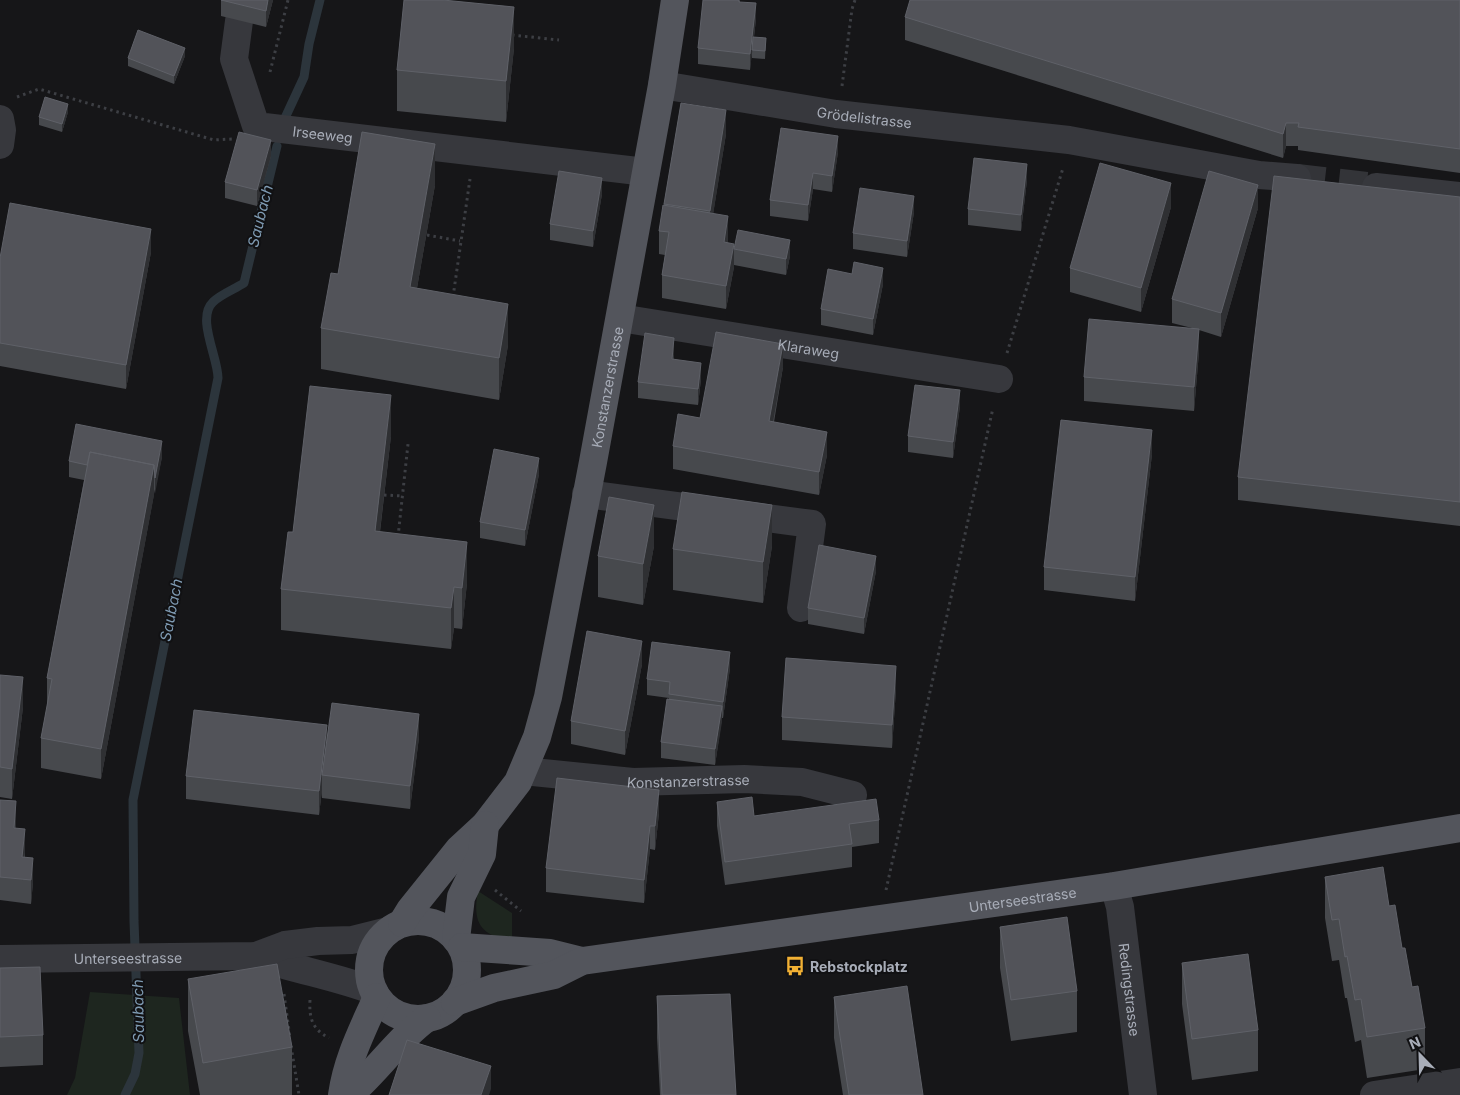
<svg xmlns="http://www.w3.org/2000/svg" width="1460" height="1095" viewBox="0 0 1460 1095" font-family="Inter,sans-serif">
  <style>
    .green { fill: #1e261f }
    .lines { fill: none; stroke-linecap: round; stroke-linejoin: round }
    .stream { stroke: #2c353c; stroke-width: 9 }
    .minor-tunnel { stroke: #333438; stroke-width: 28; stroke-dasharray: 28 14; stroke-linecap: butt }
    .path { stroke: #3d3f44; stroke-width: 3; stroke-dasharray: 2.5 4; stroke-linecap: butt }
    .minor { stroke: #37383d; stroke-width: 28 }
    .major { stroke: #53555c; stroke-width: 28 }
    .wall { fill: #47494d }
    .shaded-wall { fill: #2f3033 }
    .building { fill: #525359; stroke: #5f6168 }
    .labels { text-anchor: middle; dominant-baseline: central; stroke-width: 4; stroke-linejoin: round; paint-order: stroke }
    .street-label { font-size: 14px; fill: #a8adb8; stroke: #111113 }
    .poi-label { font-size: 14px; font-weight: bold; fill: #a8adb8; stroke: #111113; text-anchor: start }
    .water-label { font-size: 15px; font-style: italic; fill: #7f9bb3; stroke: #111113 }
  </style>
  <rect width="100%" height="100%" fill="#161618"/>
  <path class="green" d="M 478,891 L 512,913 L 512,941 C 480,936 472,922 478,891 Z
    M 90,992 L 179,998 L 190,1095 L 67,1095 L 75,1078 Z"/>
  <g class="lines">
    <path class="stream" d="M 285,118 L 304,77 L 309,44 L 320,0
      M 125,1095 L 135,1074 L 139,1053 L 134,921 L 133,800 L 218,378 C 218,357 196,318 213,302 C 221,294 235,289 244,283 L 277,146"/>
    <path class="minor-tunnel" d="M 1297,178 L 1376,187"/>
    <path class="path" d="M 512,35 L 559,40
      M 270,72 L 288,0
      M 842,86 L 852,9 L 855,0
      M 17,97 L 39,89 L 214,140 L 232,139
      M 427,235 L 460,241
      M 453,297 L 470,179
      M 1007,353 L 1063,168
      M 384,495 L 402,496
      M 398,537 L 408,444
      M 495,890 L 521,911
      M 886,890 L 993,408
      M 284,994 L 290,1038
      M 310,1000 C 309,1018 312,1029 329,1038
      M 291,1046 L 299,1095"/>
    <g class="minor">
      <path id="s1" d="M 239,21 L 234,59 L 256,126 L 646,172"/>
      <path id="s2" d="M 662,85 L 836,114 L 1069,140 L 1259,175 L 1297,178"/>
      <path d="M 0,119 L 2,130 L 0,145"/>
      <path d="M 1376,187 L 1460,196"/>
      <path id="s3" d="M 620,318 L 999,379"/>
      <path d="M 586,494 L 812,524 L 801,608"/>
      <path id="s4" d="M 523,771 L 633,782 L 744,779 L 802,782 L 853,795"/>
      <path id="s5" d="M 1114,886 L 1120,907 L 1143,1095"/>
      <path d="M 256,956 C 295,970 335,976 374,991"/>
      <path id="s6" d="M 0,959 L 256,956 L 285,945 L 318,941 L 352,940 L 388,931"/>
      <path d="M 1374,1095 L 1460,1082"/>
    </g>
    <g class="major">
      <circle cx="418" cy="970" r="49"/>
      <path id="s7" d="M 402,923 L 410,910 L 459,849 L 485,825 L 518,782 L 537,737 L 548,697 L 593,462 L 662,85 L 675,0"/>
      <path d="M 456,939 L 461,897 L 482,854 L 485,825"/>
      <path d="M 462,947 L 550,953 L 582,961"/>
      <path id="s8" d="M 455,1002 L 494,988 L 554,975 L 582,961 L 1114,886 L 1460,828"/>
      <path d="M 342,1095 C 347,1059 363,1029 377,997"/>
      <path d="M 349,1095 C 377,1071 397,1040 427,1018"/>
    </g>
  </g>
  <path class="wall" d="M 221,0 L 273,0 L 266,27 L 221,16 Z
    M 740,0 L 740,2 L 756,19 L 754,37 L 766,38 L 765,59 L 752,58 L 752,48 L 750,70 L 698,64 L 698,48 Z
    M 1460,0 L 1460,173 L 1298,150 L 1298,146 L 1286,146 L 1283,158 L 905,40 L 905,17 Z
    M 514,48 L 506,122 L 397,111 L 397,70 Z
    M 185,56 L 174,84 L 128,66 L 128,58 Z
    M 681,103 L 726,134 L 713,214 L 728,240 L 727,243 L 734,267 L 726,309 L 662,298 L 662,275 L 665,255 L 659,254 L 659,231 L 664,205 Z
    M 68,112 L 62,132 L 39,125 L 39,117 Z
    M 838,152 L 832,192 L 813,189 L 808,221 L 770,216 L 770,200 Z
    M 271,156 L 257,206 L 225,198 L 225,182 Z
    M 1027,180 L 1021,231 L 968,225 L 968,209 Z
    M 435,185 L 417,288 L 508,345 L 499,400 L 321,369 L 321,328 L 338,274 Z
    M 602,194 L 593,247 L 550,240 L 550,224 Z
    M 1460,197 L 1460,526 L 1238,500 L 1238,477 Z
    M 1171,207 L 1141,312 L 1070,292 L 1070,268 Z
    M 1258,208 L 1221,337 L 1199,330 L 1199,352 L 1194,411 L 1084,401 L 1084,377 L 1192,328 L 1172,323 L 1172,299 Z
    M 914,212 L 907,257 L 853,249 L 853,233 Z
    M 734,249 L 790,256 L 786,275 L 734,265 Z
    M 151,252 L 126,389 L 0,366 L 0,258 Z
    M 883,284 L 873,335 L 821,325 L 821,309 Z
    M 674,354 L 674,360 L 701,379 L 698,405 L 638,398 L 638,382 Z
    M 783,367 L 774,422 L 827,455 L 819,495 L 673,469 L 673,446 L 700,418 Z
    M 960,406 L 953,458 L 908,452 L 908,436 Z
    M 391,436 L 380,532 L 467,583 L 462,629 L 454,628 L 451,649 L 281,630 L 281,589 L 293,532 Z
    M 1152,454 L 1135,601 L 1044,590 L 1044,567 Z
    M 162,457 L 154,494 L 101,779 L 41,768 L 41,738 L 47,707 L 47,678 L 84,480 L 69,477 L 69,461 Z
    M 539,474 L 525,546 L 480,538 L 480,522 Z
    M 654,546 L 643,605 L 598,597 L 598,556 Z
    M 772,546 L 763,603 L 673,590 L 673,549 Z
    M 876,571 L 864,634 L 808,624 L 808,608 Z
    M 642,664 L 625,755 L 571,744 L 571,721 Z
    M 730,668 L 723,718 L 722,718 L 715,765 L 661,758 L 661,742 L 669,698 L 647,695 L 647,679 Z
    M 0,675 L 23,707 L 12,799 L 0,797 Z
    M 896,689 L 892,748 L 782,740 L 782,717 Z
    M 327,736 L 419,737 L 410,809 L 322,798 L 322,790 L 319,815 L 186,799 L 186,776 Z
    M 0,800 L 16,825 L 16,828 L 25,852 L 25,857 L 33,882 L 31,904 L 0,900 Z
    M 717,802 L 754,816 L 879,820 L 879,843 L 852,847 L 852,867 L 725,885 L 717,826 Z
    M 659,813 L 655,850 L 650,849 L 644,903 L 546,892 L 546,868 Z
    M 1325,877 L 1389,906 L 1402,948 L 1412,987 L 1425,1028 L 1425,1069 L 1367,1078 L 1361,1040 L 1355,1042 L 1347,998 L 1345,998 L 1339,960 L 1332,961 L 1325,918 Z
    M 1000,927 L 1077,991 L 1077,1032 L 1011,1041 L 1000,968 Z
    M 1182,963 L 1258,1030 L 1258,1071 L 1192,1080 L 1182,1004 Z
    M 0,968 L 43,1035 L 43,1065 L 0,1067 Z
    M 188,979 L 292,1047 L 292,1095 L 200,1095 L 188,1031 Z
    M 657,996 L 736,1095 L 660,1095 L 657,1038 Z
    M 834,997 L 923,1095 L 843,1095 L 834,1038 Z"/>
  <path class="shaded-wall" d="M 268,0 L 273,0 L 266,27 L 266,11 Z
    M 756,3 L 756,19 L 750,70 L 750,54 Z
    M 514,7 L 514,48 L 506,122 L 506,81 Z
    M 185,48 L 185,56 L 174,84 L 174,76 Z
    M 68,104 L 68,112 L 62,132 L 62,124 Z
    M 726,110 L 726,134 L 710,234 L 710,211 Z
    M 1286,123 L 1286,146 L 1283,158 L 1283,134 Z
    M 838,136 L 838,152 L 832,192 L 832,176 Z
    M 271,140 L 271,156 L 257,206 L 257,190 Z
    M 435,144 L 435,185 L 410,328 L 410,287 Z
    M 1027,164 L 1027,180 L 1021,231 L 1021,215 Z
    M 813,173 L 813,189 L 808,221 L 808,205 Z
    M 602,178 L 602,194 L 593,247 L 593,231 Z
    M 1171,183 L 1171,207 L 1141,312 L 1141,288 Z
    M 1258,185 L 1258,208 L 1221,337 L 1221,313 Z
    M 914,196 L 914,212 L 907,257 L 907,241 Z
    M 728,216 L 728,240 L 724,266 L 724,242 Z
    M 151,229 L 151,252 L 126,389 L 126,365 Z
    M 790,240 L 790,256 L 786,275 L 786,259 Z
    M 734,244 L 734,267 L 726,309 L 726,286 Z
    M 883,268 L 883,284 L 873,335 L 873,319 Z
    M 508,304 L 508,345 L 499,400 L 499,358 Z
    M 1199,329 L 1199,352 L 1194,411 L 1194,387 Z
    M 674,338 L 674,354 L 672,375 L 672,359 Z
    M 783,344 L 783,367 L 769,444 L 769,421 Z
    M 701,363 L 701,379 L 698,405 L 698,389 Z
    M 960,390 L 960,406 L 953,458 L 953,442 Z
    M 391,395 L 391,436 L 375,573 L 375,531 Z
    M 1152,430 L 1152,454 L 1135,601 L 1135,577 Z
    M 827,432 L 827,455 L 819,495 L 819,472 Z
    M 162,441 L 162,457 L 155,494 L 155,478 Z
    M 539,458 L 539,474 L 525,546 L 525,530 Z
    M 154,465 L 154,495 L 101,779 L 101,749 Z
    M 654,505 L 654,546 L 643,605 L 643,564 Z
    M 772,505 L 772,546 L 763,603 L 763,562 Z
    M 467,542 L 467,583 L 462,629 L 462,588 Z
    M 876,556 L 876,571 L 864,634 L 864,618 Z
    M 454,587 L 454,628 L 451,649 L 451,608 Z
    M 642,641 L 642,664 L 625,755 L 625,731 Z
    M 730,652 L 730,668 L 723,718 L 723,702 Z
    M 896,666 L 896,689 L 892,748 L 892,725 Z
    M 23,677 L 23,707 L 12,799 L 12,769 Z
    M 722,706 L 722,722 L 715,765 L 715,749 Z
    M 419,714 L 419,737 L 410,809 L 410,786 Z
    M 327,725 L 327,748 L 322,775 L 322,790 L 319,815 L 319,791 Z
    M 659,790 L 659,813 L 655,850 L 655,826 Z
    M 16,801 L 16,825 L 14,851 L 14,828 Z
    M 650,826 L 650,849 L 644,903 L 644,880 Z
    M 25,829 L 25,852 L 22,881 L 22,857 Z
    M 33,858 L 33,882 L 31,904 L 31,880 Z
    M 491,1066 L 491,1089 L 489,1095 L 481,1095 Z"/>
  <path class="building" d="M 221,0 L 268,0 L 266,11 Z
    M 404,0 L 443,0 L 514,7 L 506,81 L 397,70 Z
    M 703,0 L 739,0 L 739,2 L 756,3 L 750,54 L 698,48 Z
    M 910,0 L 1460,0 L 1460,149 L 1298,127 L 1299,123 L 1286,123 L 1283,134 L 905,17 Z
    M 138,30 L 185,48 L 174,76 L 128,58 Z
    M 753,37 L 766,38 L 765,51 L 752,50 Z
    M 45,97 L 68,104 L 62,124 L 39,117 Z
    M 681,103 L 726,110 L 710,211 L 664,204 Z
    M 781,128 L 838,136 L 832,176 L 813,173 L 808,205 L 770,200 Z
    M 239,132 L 271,140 L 257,190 L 225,182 Z
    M 362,132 L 435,144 L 410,287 L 508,304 L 499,358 L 321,328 L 331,273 L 338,274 Z
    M 974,158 L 1027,164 L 1021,215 L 968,209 Z
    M 1100,163 L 1171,183 L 1141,288 L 1070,268 Z
    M 559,171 L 602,178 L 593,231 L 550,224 Z
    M 1209,171 L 1258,185 L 1221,313 L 1172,299 Z
    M 1274,176 L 1460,197 L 1460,502 L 1238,477 Z
    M 860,188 L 914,196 L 907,241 L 853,233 Z
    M 10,203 L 151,229 L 126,365 L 0,343 L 0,258 Z
    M 663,205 L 728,216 L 724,242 L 734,244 L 726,286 L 662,275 L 669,232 L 659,231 Z
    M 738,230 L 790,240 L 786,259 L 734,249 Z
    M 854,262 L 883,268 L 873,319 L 821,309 L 828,269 L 852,274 Z
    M 1089,319 L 1199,329 L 1194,387 L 1084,377 Z
    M 716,332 L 783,344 L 769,421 L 827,432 L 819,472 L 673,446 L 678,414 L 700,418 Z
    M 645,333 L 674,338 L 672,359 L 701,363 L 698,389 L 638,382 Z
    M 915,385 L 960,390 L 953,442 L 908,436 Z
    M 310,386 L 391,395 L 375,531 L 467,542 L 462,588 L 454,587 L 451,608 L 281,589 L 288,532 L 293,532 Z
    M 1061,420 L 1152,430 L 1135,577 L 1044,567 Z
    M 76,424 L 162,441 L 155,478 L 154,465 L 90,452 L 87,465 L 69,461 Z
    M 494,449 L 539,458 L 525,530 L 480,522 Z
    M 90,452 L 154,465 L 101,749 L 41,738 L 52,679 L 47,678 Z
    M 682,492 L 772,505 L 763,562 L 673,549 Z
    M 609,497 L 654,505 L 643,564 L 598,556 Z
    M 819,545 L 876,556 L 864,618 L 808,608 Z
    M 587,631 L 642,641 L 625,731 L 571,721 Z
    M 652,642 L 730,652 L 723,702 L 669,694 L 670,682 L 647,679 Z
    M 786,658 L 896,666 L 892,725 L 782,717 Z
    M 0,675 L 23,677 L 12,769 L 0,767 Z
    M 667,699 L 722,706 L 715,749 L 661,742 Z
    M 332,703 L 419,714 L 410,786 L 322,775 Z
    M 194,710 L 327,725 L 319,791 L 186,776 Z
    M 557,778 L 659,790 L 655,826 L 650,826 L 644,880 L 546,868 Z
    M 752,797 L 754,816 L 876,799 L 879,820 L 849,824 L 852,844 L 725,862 L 717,802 Z
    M 0,800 L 16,801 L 14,828 L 25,829 L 22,857 L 33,858 L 31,880 L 0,877 Z
    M 1383,867 L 1389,906 L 1395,905 L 1402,948 L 1405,948 L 1412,987 L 1418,986 L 1425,1028 L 1367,1037 L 1361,999 L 1355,1000 L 1347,956 L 1345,957 L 1339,919 L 1332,920 L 1325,877 Z
    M 1067,917 L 1077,991 L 1011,1000 L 1000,927 Z
    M 1248,954 L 1258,1030 L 1192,1039 L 1182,963 Z
    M 277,964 L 292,1047 L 203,1063 L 188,979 Z
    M 40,967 L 43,1035 L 0,1037 L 0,968 Z
    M 907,986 L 923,1095 L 849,1095 L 834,997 Z
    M 730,994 L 736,1095 L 662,1095 L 657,996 Z
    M 407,1040 L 491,1066 L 481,1095 L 389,1095 Z"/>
  <defs>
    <symbol id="bus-bare" viewBox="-9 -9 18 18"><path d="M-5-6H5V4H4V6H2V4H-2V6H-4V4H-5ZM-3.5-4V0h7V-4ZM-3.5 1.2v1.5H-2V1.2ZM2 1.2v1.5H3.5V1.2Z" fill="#f2b134" stroke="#111113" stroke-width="2.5" paint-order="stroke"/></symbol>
  </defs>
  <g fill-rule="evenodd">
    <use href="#bus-bare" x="781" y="952" width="28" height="28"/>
  </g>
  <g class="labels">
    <g class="street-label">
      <text stroke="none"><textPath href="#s2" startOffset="205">Grödelistrasse</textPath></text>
      <text stroke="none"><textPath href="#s1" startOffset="176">Irseeweg</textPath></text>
      <text stroke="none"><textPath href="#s3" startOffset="191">Klaraweg</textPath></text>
      <text stroke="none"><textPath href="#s7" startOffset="589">Konstanzerstrasse</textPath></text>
      <text stroke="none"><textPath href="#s4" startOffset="166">Konstanzerstrasse</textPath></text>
      <text stroke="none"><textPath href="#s8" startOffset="579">Unterseestrasse</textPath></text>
      <text stroke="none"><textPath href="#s6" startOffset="128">Unterseestrasse</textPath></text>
      <text stroke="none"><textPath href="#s5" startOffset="105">Redingstrasse</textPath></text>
    </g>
    <g class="poi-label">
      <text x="810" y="966">Rebstockplatz</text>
    </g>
    <g class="water-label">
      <text transform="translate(260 216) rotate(-76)">Saubach</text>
      <text transform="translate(171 610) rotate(-79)">Saubach</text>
      <text transform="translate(138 1011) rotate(-91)">Saubach</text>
    </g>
  </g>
  <g transform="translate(1420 1055) rotate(337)" stroke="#111113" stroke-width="4" paint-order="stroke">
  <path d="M0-4L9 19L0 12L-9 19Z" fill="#a8adb8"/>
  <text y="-8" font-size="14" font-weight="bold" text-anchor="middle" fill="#a8adb8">N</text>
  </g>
</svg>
